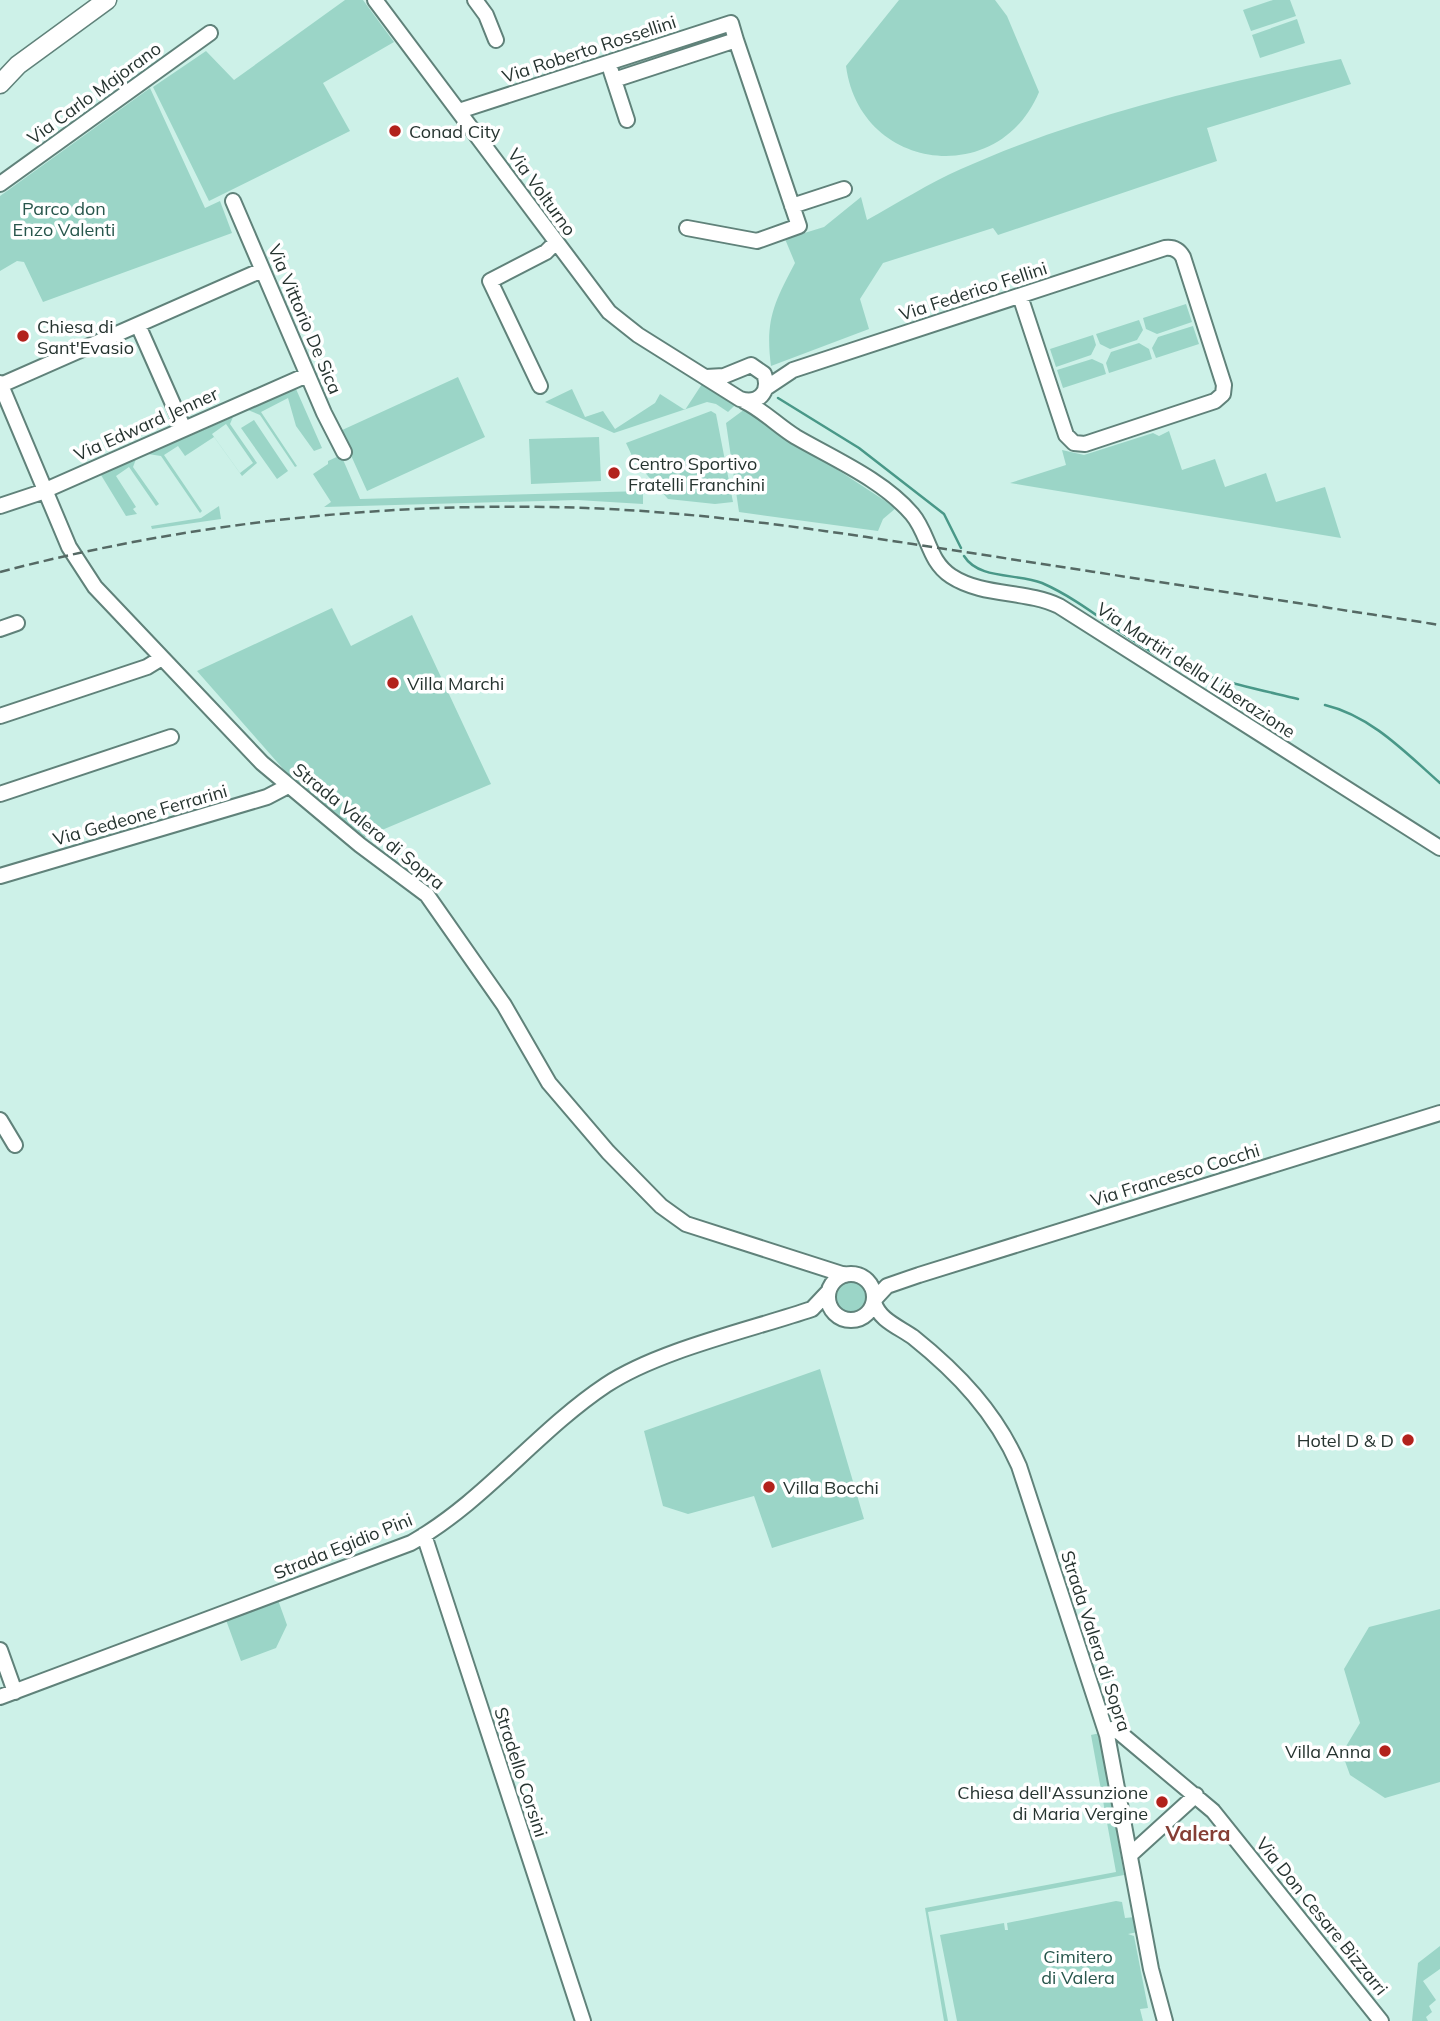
<svg xmlns="http://www.w3.org/2000/svg" width="1440" height="2021" viewBox="0 0 1440 2021" font-family="Mulish,sans-serif">
  <style>
    .green { fill: #9bd5c7; fill-rule: evenodd }
    .lines { fill: none; stroke-linecap: round; stroke-linejoin: round }
    .stream { stroke: #499888; stroke-width: 2.5 }
    .minor-casing { stroke: #60827a; stroke-width: 18 }
    .major-casing { stroke: #60827a; stroke-width: 21 }
    .minor { stroke: #fff; stroke-width: 14 }
    .major { stroke: #fff; stroke-width: 18 }
    .rail { stroke: #556964; stroke-width: 2.5; stroke-dasharray: 10 5; stroke-linecap: butt }
    .poi-dot { fill: #b2221c; stroke: #fff; stroke-width: 2.5 }
    .labels { text-anchor: middle; dominant-baseline: central; stroke-width: 7; stroke-linejoin: round; paint-order: stroke }
    .street-label { font-size: 18px; fill: #263430; stroke: #fff }
    .poi-label { font-size: 18px; fill: #263430; stroke: #fff; text-anchor: start }
    .park-label { font-size: 18px; fill: #28564c; stroke: #fff }
    .quarter-label { font-size: 21px; font-weight: bold; fill: #853e35; stroke: #fff }
  </style>
  <rect width="100%" height="100%" fill="#cdf1e8"/>
  <path class="green" d="M 345,0 L 363,0 L 394,42 L 323,83 L 350,131 L 209,201 L 153,87 L 206,51 L 234,80 Z
    M 899,0 L 995,0 L 1007,16 L 1039,92 C 999,189 860,172 846,66 Z
    M 1273,0 L 1290,0 L 1296,16 L 1251,31 L 1243,10 Z
    M 1297,19 L 1305,43 L 1260,58 L 1252,35 Z
    M 1341,59 L 1351,84 L 1207,128 L 1217,161 L 998,235 L 993,228 L 883,263 L 860,299 L 869,329 L 771,366 C 765,320 774,303 795,263 L 785,239 L 824,227 L 861,197 L 867,220 C 898,203 929,183 961,169 C 1079,116 1214,84 1341,59 Z
    M 150,88 L 205,208 L 220,201 L 232,233 L 43,302 L 24,262 L 17,261 L 0,271 L 0,196 Z
    M 1186,304 L 1192,322 L 1157,334 L 1146,329 L 1143,318 Z
    M 1139,320 L 1143,330 L 1137,340 L 1110,349 L 1100,344 L 1096,334 Z
    M 1193,326 L 1199,344 L 1156,358 L 1152,348 L 1158,337 Z
    M 1093,335 L 1096,345 L 1091,355 L 1056,367 L 1050,349 Z
    M 1139,343 L 1149,349 L 1152,359 L 1109,373 L 1106,363 L 1111,352 Z
    M 1092,359 L 1103,364 L 1106,374 L 1063,388 L 1057,370 Z
    M 458,377 L 485,437 L 367,491 L 340,431 Z
    M 702,384 L 735,405 L 728,412 L 716,404 L 707,402 L 614,433 L 545,402 L 572,389 L 585,417 L 603,411 L 615,429 L 655,403 L 660,394 L 685,410 Z
    M 296,389 L 322,448 L 314,451 L 296,426 L 288,398 L 261,412 L 297,466 L 295,467 L 260,415 L 248,410 Z
    M 745,409 L 896,508 L 883,519 L 878,531 L 739,512 L 726,423 Z
    M 711,411 L 716,414 L 733,502 L 715,504 L 668,499 L 634,460 L 626,443 Z
    M 233,417 L 230,424 L 257,463 L 242,476 L 214,437 L 185,456 L 178,446 L 164,455 L 202,511 L 200,513 L 161,456 L 148,454 ZM 226,424 L 253,463 L 240,473 L 212,434 Z
    M 254,420 L 288,471 L 277,479 L 241,428 Z
    M 1169,431 L 1182,470 L 1215,459 L 1225,487 L 1266,473 L 1276,502 L 1325,487 L 1341,538 L 1010,483 L 1066,465 L 1062,450 L 1084,455 L 1153,433 L 1159,436 Z
    M 599,437 L 601,481 L 531,484 L 529,439 Z
    M 341,455 L 360,499 L 643,491 L 643,504 L 577,500 L 324,507 L 331,502 L 313,474 L 328,464 L 328,461 Z
    M 136,459 L 133,467 L 159,504 L 156,506 L 129,467 L 116,476 L 136,507 L 133,509 L 137,514 L 126,516 L 101,475 Z
    M 219,506 L 221,519 L 152,529 L 151,526 L 201,518 Z
    M 332,608 L 351,646 L 412,615 L 491,784 L 363,838 L 300,788 L 197,671 Z
    M834 1298a17 17 0 1 1 34 0a17 17 0 1 1-34 0Z
    M 820,1369 L 864,1519 L 772,1548 L 754,1496 L 688,1514 L 663,1506 L 644,1431 Z
    M 278,1600 L 287,1625 L 276,1648 L 241,1661 L 226,1620 Z
    M 1440,1609 L 1440,1782 L 1385,1798 L 1350,1775 L 1342,1753 L 1360,1723 L 1344,1669 L 1369,1627 Z
    M 1100,1733 L 1124,1875 L 928,1912 L 948,2021 L 944,2021 L 925,1908 L 1116,1872 L 1091,1735 Z
    M 1116,1901 L 1122,1902 L 1125,1918 L 1135,1917 L 1138,1932 L 1128,1934 L 1134,1936 L 1148,2008 L 1140,2009 L 1143,2021 L 957,2021 L 940,1935 L 1004,1923 L 1005,1930 L 1008,1930 L 1007,1923 Z
    M 1440,1946 L 1440,1969 L 1423,1981 L 1436,2000 L 1429,2006 L 1432,2012 L 1426,2017 L 1428,2021 L 1412,2021 L 1418,1963 Z"/>
  <g class="lines">
    <path class="stream" d="M 778,398 L 859,448 L 944,514 L 961,548
      M 964,556 C 979,580 1017,573 1042,583 C 1083,601 1116,632 1155,654 C 1196,677 1253,688 1298,699
      M 1325,705 C 1371,716 1405,752 1440,783"/>
    <defs>
      <path id="minor" d="M 375,0 L 609,312 L 638,335 L 740,399 C 758,405 771,392 764,374 L 751,365 L 724,376 L 706,377
        M 475,0 L 486,15 L 496,40
        M 611,71 L 627,120
        M 614,80 L 736,40 L 799,226 L 757,241 L 687,228
        M 459,111 L 731,23 L 736,40
        M 0,184 L 210,33
        M 233,201 L 324,413 L 344,452
        M 792,206 L 844,189
        M 138,325 L 184,429
        M 0,383 L 69,547 L 95,587 L 262,763 L 360,845 L 427,895 L 504,1005 L 549,1083 L 608,1152 L 661,1206 L 686,1224 L 845,1275
        M 1,385 L 262,270
        M 540,386 L 490,281 L 546,252 L 555,243
        M 766,388 L 793,370 L 1165,248 C 1173,247 1179,250 1183,257 L 1224,385 L 1223,394 L 1215,401 L 1085,444 L 1074,443 L 1066,435 L 1020,296
        M 744,401 C 763,410 778,426 796,437 C 834,459 883,480 912,514 C 929,534 928,561 951,576 C 983,597 1026,590 1059,606 L 1440,848
        M 0,506 L 39,493 L 307,375
        M 0,629 L 17,623
        M 0,716 L 147,667 L 160,659
        M 0,794 L 171,737
        M 0,876 L 267,797 L 288,786
        M 0,1120 L 15,1145
        M828 1297a23 23 0 1 1 46 0a23 23 0 1 1-46 0Z
        M 874,1300 L 887,1286 L 919,1275 L 1440,1113
        M 874,1302 C 879,1320 899,1327 913,1337 C 958,1373 996,1413 1019,1466 L 1107,1735 L 1151,1969 L 1165,2021
        M 424,1535 L 583,2021
        M 0,1650 L 15,1692
        M 0,1697 L 411,1543 C 484,1502 537,1431 606,1385 C 659,1350 750,1330 812,1309 L 828,1292
        M 1106,1730 L 1113,1729 L 1120,1733 L 1213,1811 L 1381,2021
        M 1130,1855 L 1196,1795"/>
      <path id="major" d="M 0,84 L 18,65 L 107,0"/>
    </defs>
    <use href="#minor" class="minor-casing"/>
    <use href="#major" class="major-casing"/>
    <use href="#minor" class="minor"/>
    <use href="#major" class="major"/>
    <path class="rail" d="M 0,572 C 191,522 390,501 586,508 C 718,513 848,534 978,554 C 1132,578 1286,601 1440,625"/>
  </g>
  <g class="poi-dot">
    <circle cx="395" cy="131" r="7"/>
    <circle cx="23" cy="336" r="7"/>
    <circle cx="614" cy="473" r="7"/>
    <circle cx="393" cy="683" r="7"/>
    <circle cx="1408" cy="1440" r="7"/>
    <circle cx="769" cy="1487" r="7"/>
    <circle cx="1385" cy="1751" r="7"/>
    <circle cx="1162" cy="1802" r="7"/>
  </g>
  <g class="labels">
    <g class="street-label">
      <text transform="translate(589 49) rotate(-18)">Via Roberto Rossellini</text>
      <text transform="translate(94 93) rotate(-36)">Via Carlo Majorano</text>
      <text transform="translate(542 192) rotate(54)">Via Volturno</text>
      <text transform="translate(973 291) rotate(-18)">Via Federico Fellini</text>
      <text transform="translate(305 319) rotate(67)">Via Vittorio De Sica</text>
      <text transform="translate(146 424) rotate(-24)">Via Edward Jenner</text>
      <text transform="translate(1196 670) rotate(33)">Via Martiri della Liberazione</text>
      <text transform="translate(140 815) rotate(-16)">Via Gedeone Ferrarini</text>
      <text transform="translate(369 826) rotate(39)">Strada Valera di Sopra</text>
      <text transform="translate(1175 1175) rotate(-17)">Via Francesco Cocchi</text>
      <text transform="translate(343 1546) rotate(-22)">Strada Egidio Pini</text>
      <text transform="translate(1096 1641) rotate(72)">Strada Valera di Sopra</text>
      <text transform="translate(521 1772) rotate(72)">Stradello Corsini</text>
      <text transform="translate(1322 1916) rotate(51)">Via Don Cesare Bizzarri</text>
    </g>
    <g class="poi-label">
      <text x="409" y="131">Conad City</text>
      <text x="37" y="326">Chiesa di<tspan x="37" dy="21">Sant'Evasio</tspan></text>
      <text x="628" y="463">Centro Sportivo<tspan x="628" dy="21">Fratelli Franchini</tspan></text>
      <text x="407" y="683">Villa Marchi</text>
      <text x="1394" y="1440" text-anchor="end">Hotel D &amp; D</text>
      <text x="783" y="1487">Villa Bocchi</text>
      <text x="1371" y="1751" text-anchor="end">Villa Anna</text>
      <text x="1148" y="1792" text-anchor="end">Chiesa dell'Assunzione<tspan x="1148" dy="21">di Maria Vergine</tspan></text>
    </g>
    <g class="park-label">
      <text x="64" y="208">Parco don<tspan x="64" dy="21">Enzo Valenti</tspan></text>
      <text x="1078" y="1956">Cimitero<tspan x="1078" dy="21">di Valera</tspan></text>
    </g>
    <g class="quarter-label">
      <text x="1198" y="1833">Valera</text>
    </g>
  </g>
</svg>
